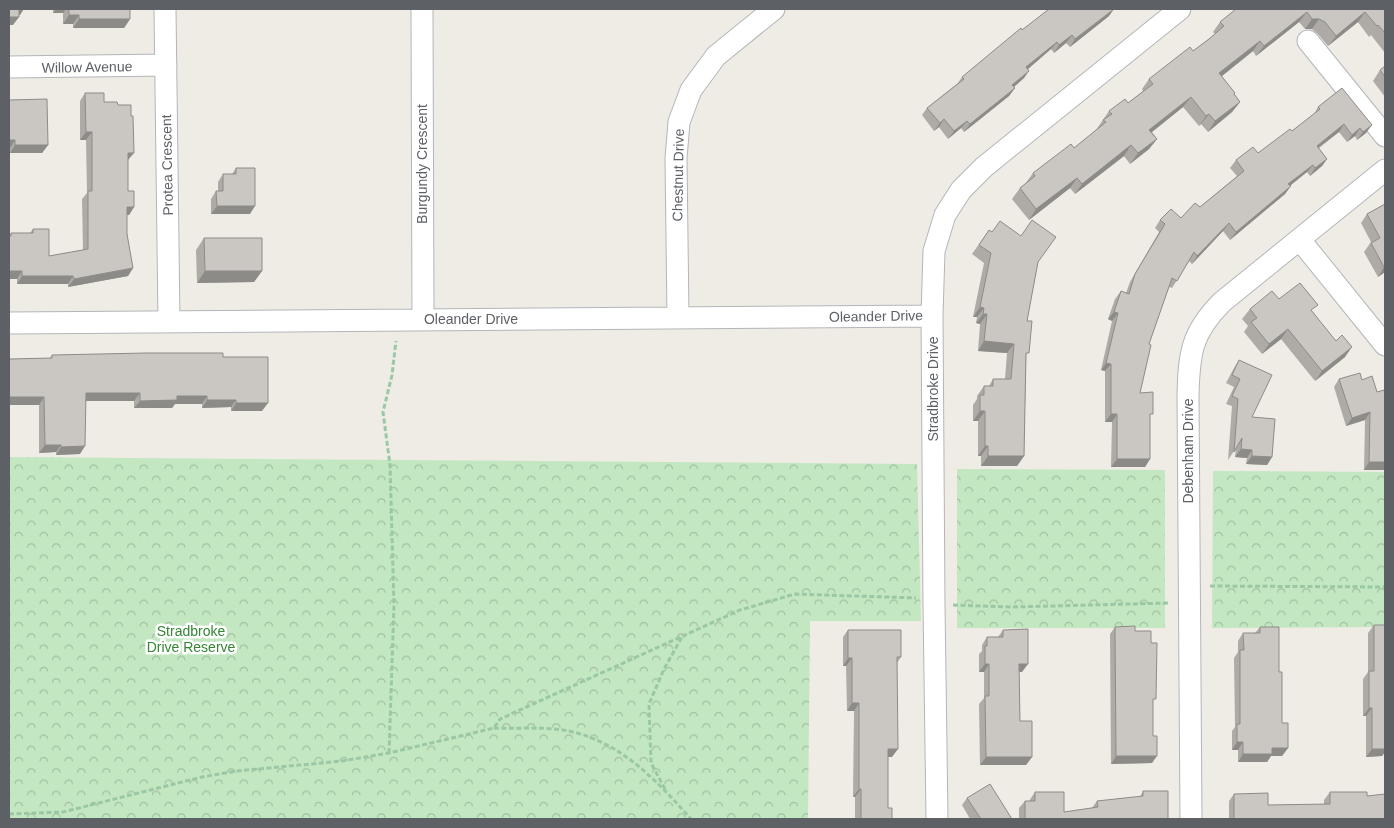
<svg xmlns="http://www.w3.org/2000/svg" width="1394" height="828" viewBox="0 0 1394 828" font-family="Arial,sans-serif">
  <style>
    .park { fill: url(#park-crowns) }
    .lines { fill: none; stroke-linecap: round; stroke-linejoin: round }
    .minor-casing { stroke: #b2b6ba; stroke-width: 23 }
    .path { stroke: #9ac8a5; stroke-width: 3; stroke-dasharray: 5 2.5; stroke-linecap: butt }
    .minor { stroke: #fff; stroke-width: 21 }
    .wall { fill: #aeaba7 }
    .shaded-wall { fill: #8d8b88 }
    .building { fill: #cac7c2; stroke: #8d8b88 }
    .labels { text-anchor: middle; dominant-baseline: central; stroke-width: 5; stroke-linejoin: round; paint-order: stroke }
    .street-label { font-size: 14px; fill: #5d6166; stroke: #fff }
    .park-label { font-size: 14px; fill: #348633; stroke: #fff }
  </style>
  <defs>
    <pattern id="park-crowns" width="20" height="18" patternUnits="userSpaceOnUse" patternTransform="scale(1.25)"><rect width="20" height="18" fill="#c3e7c1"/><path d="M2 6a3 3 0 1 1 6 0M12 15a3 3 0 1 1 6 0" fill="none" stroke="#a2bfa1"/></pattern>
  </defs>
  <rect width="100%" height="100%" fill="#efece5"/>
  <path class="park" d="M 9,457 L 917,464 L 921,621 L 810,621 L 808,819 L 9,819 Z
    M 957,469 L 1165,470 L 1165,628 L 957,628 Z
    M 1213,471 L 1385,472 L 1385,627 L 1212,628 Z"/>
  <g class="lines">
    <defs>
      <path id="minor" d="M 165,9 L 169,322
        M 422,9 L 423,319
        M 1308,41 L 1385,136
        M 9,67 L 166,65
        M 1300,240 L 1385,345
        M 678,318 L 676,158 L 679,122 L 691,90 L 716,56 L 774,9
        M 9,323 L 932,316
        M 937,819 L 934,604 L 932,316 L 934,251 L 945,215 L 961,190 L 984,167 L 1180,9
        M 1191,819 L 1188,396 C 1189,354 1191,333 1222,302 L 1385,170"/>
    </defs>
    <use href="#minor" class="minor-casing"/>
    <path class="path" d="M 1210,586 L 1385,587
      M 953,605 L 1012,607 L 1169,603
      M 494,728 C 520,729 548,726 573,732 C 623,744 658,782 691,819
      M 389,753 L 394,605 L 390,465 L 383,412 L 392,375 L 396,341
      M 665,789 L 651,763 L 649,704 L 664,669 L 682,637
      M 9,814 L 63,812 L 202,777 L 237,771 L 342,761 L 389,753 L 494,728 L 500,719 L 740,610 L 795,594 L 916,598"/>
    <use href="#minor" class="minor"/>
  </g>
  <path class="wall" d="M 53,9 L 130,9 L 130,19 L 124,28 L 73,28 L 73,24 L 63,24 L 63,13 L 53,13 Z
    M 1236,9 L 1385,9 L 1385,53 L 1371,35 L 1369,37 L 1358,22 L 1328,46 L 1317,33 L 1312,29 L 1305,29 L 1299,22 L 1256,56 L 1253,51 L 1222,76 L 1240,102 L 1232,112 L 1208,132 L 1201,124 L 1199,126 L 1183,107 L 1152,132 L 1157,139 L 1149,149 L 1130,164 L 1124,156 L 1075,194 L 1070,188 L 1029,220 L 1012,199 L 1020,188 L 1025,184 L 1033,173 L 1074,148 L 1096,130 L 1109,111 L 1128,103 L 1143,91 L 1142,89 L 1149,79 L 1193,51 L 1215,34 L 1213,32 L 1220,22 Z
    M 1109,16 L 1070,47 L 1066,43 L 1054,53 L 1051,49 L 1028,69 L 1024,78 L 1014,87 L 1015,88 L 1009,96 L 964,132 L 961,128 L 948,139 L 939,127 L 934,131 L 922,115 L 927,108 L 958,83 L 962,77 L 1022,30 Z
    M 1385,66 L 1385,97 L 1373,81 L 1380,70 Z
    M 1342,88 L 1366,133 L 1357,140 L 1355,136 L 1347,142 L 1339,132 L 1319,148 L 1327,159 L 1322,166 L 1310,176 L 1307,172 L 1290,186 L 1285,194 L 1230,240 L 1223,231 L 1192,264 L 1189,261 L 1172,288 L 1169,287 L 1149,344 L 1140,393 L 1150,419 L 1150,459 L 1145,467 L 1111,467 L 1112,422 L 1105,422 L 1105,371 L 1101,370 L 1112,321 L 1108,319 L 1115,299 L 1121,291 L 1126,293 L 1130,282 L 1159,232 L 1155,228 L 1160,220 L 1181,218 L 1200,207 L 1237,176 L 1230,168 L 1236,160 L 1258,153 L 1292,131 L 1314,114 L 1318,107 Z
    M 85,93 L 104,102 L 128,160 L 128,191 L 134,207 L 129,215 L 127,215 L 127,234 L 133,268 L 128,276 L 68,287 L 68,284 L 17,284 L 17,279 L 9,236 L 11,233 L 30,233 L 33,229 L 49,256 L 83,250 L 82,199 L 87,193 L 86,140 L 80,140 L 80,101 Z
    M 9,100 L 48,145 L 42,153 L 10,153 Z
    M 236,168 L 250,214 L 211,214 L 211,199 L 216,191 L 218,191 L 218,182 L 223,174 L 232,174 Z
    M 1385,204 L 1385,272 L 1378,277 L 1364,252 L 1371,242 L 1361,223 L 1367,214 Z
    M 989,230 L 1038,262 L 1027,321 L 1024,456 L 1017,466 L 981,466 L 981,456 L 978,456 L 978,421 L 973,421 L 973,405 L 977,399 L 977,396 L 984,386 L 989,386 L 993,379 L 1005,379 L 1007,353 L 978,351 L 980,324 L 976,323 L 977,317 L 973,317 L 984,263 L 972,254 Z
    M 204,238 L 262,271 L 254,282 L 197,283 L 196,250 Z
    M 1279,299 L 1313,312 L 1345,357 L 1315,381 L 1281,339 L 1262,354 L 1244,332 L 1248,326 L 1242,319 L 1250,309 Z
    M 52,355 L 223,357 L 262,411 L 231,411 L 231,407 L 202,408 L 202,404 L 175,404 L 172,408 L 134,408 L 134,401 L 86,401 L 80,454 L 56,455 L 56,452 L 39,453 L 39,405 L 9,405 L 9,360 L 10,359 L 50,358 Z
    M 1239,360 L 1252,417 L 1272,457 L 1267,465 L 1246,464 L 1247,458 L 1235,457 L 1236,448 L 1228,460 L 1232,406 L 1226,404 L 1234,387 L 1226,383 L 1234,368 Z
    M 1339,379 L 1362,380 L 1377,392 L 1385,470 L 1364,470 L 1365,420 L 1346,426 L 1334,387 Z
    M 1374,625 L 1385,625 L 1385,752 L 1382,756 L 1366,757 L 1366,716 L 1363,716 L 1363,679 L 1368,672 L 1368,633 Z
    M 1115,627 L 1135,631 L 1153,704 L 1152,763 L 1111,764 L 1110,634 Z
    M 1260,627 L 1279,672 L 1282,723 L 1288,748 L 1282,756 L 1271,756 L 1267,762 L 1238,762 L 1238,750 L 1232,750 L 1232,731 L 1235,727 L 1234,658 L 1238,652 L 1238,641 L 1243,633 L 1255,633 Z
    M 848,630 L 901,657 L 897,663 L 892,757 L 888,757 L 888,808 L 892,819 L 855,819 L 855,797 L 853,797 L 854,711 L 847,711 L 846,666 L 843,666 L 843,637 Z
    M 1003,630 L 1022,672 L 1019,672 L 1020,721 L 1032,757 L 1026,765 L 980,765 L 979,704 L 984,698 L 984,672 L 979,672 L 979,654 L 982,651 L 982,645 L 987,637 L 998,637 Z
    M 1143,791 L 1168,819 L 1019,819 L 1019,808 L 1025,801 L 1029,801 L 1035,792 L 1064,812 L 1092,808 L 1097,801 L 1140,797 Z
    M 1330,792 L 1367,796 L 1385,819 L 1229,819 L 1229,801 L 1234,794 L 1268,805 L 1324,804 L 1324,800 Z
    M 967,798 L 1012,819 L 970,819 L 962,805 Z"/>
  <path class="shaded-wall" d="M 18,9 L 24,9 L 20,15 L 13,15 Z
    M 56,9 L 66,9 L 63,13 L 53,13 Z
    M 1114,9 L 1109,16 L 1070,47 L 1075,39 Z
    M 1307,12 L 1299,22 L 1256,56 L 1264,46 Z
    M 1365,12 L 1358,22 L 1328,46 L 1336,36 Z
    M 69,15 L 79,15 L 73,24 L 63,24 Z
    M 10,17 L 19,17 L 13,25 L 9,25 L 9,19 Z
    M 79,19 L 130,19 L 124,28 L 73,28 Z
    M 1312,19 L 1319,19 L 1312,29 L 1305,29 Z
    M 1072,35 L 1066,43 L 1054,53 L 1059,45 Z
    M 1260,41 L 1253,51 L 1212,84 L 1219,73 Z
    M 1057,42 L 1051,49 L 1021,75 L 1026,67 Z
    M 1029,71 L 1024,78 L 1007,93 L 1012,85 Z
    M 1015,88 L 1009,96 L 964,132 L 970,124 Z
    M 1191,97 L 1183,107 L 1142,140 L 1149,130 Z
    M 1240,102 L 1232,112 L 1208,132 L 1215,121 Z
    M 1209,114 L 1201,124 L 1199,126 L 1206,116 Z
    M 944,119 L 939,127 L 934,131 L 940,123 Z
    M 967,121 L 961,128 L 948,139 L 954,131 Z
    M 1344,124 L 1339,132 L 1311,153 L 1317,146 Z
    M 1372,125 L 1366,133 L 1357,140 L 1363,132 Z
    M 1360,128 L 1355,136 L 1347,142 L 1352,135 Z
    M 86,132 L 92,132 L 86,140 L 80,140 Z
    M 1157,139 L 1149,149 L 1130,164 L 1138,153 Z
    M 9,140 L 15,140 L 10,148 L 9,148 Z
    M 15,145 L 48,145 L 42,153 L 10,153 Z
    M 1131,145 L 1124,156 L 1075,194 L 1082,184 Z
    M 128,153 L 134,153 L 128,160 L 122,161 Z
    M 1327,159 L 1322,166 L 1310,176 L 1315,168 Z
    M 1313,165 L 1307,172 L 1283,191 L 1288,184 Z
    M 1077,178 L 1070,188 L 1029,220 L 1036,209 Z
    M 1291,186 L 1285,194 L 1230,240 L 1236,232 Z
    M 217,206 L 255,206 L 250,214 L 211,214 Z
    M 127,207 L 134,207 L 129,215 L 121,215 Z
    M 1229,223 L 1223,231 L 1192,264 L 1197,256 Z
    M 1384,267 L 1385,267 L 1385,272 L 1378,277 Z
    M 133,268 L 128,276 L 68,287 L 74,279 Z
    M 9,271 L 22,271 L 17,279 L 9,279 Z
    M 205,271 L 262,271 L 254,282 L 197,283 Z
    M 22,276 L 73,276 L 68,284 L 17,284 Z
    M 980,307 L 984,308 L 977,317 L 973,317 Z
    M 1114,312 L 1118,313 L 1112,321 L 1108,319 Z
    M 983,314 L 987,314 L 980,324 L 976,323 Z
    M 1288,329 L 1281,339 L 1262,354 L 1269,344 Z
    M 984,341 L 1014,344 L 1007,353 L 978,351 Z
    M 1352,347 L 1345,357 L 1315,381 L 1322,371 Z
    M 1106,363 L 1111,364 L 1105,371 L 1101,370 Z
    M 86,393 L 140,393 L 134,401 L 81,401 Z
    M 177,396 L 207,396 L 202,404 L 175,404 L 172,408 L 134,408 L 140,401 Z
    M 9,397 L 44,397 L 39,405 L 9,405 Z
    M 207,400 L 236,400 L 231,407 L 202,408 Z
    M 236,403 L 268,403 L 262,411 L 231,411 Z
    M 980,411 L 985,411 L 978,421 L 973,421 Z
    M 1370,412 L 1365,420 L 1346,426 L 1352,418 Z
    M 1111,414 L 1117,414 L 1112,422 L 1105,422 Z
    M 45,445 L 61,445 L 56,452 L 39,453 Z
    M 85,446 L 80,454 L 56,455 L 61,447 Z
    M 985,446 L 988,446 L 981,456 L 978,456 Z
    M 1241,449 L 1252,450 L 1247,458 L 1235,457 Z
    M 988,456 L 1024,456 L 1017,466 L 981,466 Z
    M 1252,456 L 1272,457 L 1267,465 L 1246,464 Z
    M 1117,459 L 1150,459 L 1145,467 L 1111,467 Z
    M 1369,462 L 1385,462 L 1385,470 L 1364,470 Z
    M 848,658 L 852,658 L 846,666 L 843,666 Z
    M 985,664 L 989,664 L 984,672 L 979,672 Z
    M 1019,664 L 1028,664 L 1022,672 L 1014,672 Z
    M 852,703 L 859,703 L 854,711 L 847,711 Z
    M 1369,708 L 1372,708 L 1366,716 L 1363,716 Z
    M 1237,742 L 1243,742 L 1238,750 L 1232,750 Z
    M 1385,747 L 1385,752 L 1382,756 L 1366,757 L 1372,749 Z
    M 1272,748 L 1288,748 L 1282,756 L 1271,756 L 1267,762 L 1238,762 L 1243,754 Z
    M 888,749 L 898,749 L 892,757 L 883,757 Z
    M 1116,756 L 1157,756 L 1152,763 L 1111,764 Z
    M 986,757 L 1032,757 L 1026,765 L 980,765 Z
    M 859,789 L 861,789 L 855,797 L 853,797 Z"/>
  <path class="building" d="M 9,9 L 19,9 L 19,17 L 10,17 L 10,20 L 9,20 Z
    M 69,9 L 130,9 L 130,19 L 79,19 L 79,15 L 69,15 Z
    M 1049,9 L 1114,9 L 1075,39 L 1072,35 L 1059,45 L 1057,42 L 1026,67 L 1029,71 L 1012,85 L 1015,88 L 970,124 L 967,121 L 954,131 L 944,119 L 940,123 L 927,108 L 964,79 L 962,77 L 1021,28 L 1022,30 Z
    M 1236,9 L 1385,9 L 1385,33 L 1378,25 L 1377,26 L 1365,12 L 1336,36 L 1325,22 L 1319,19 L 1312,19 L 1307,12 L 1264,46 L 1260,41 L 1219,73 L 1235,93 L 1234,94 L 1240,102 L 1215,121 L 1209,114 L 1206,116 L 1191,97 L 1149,130 L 1157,139 L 1138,153 L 1131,145 L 1082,184 L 1077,178 L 1036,209 L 1020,188 L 1035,176 L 1033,173 L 1071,144 L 1074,148 L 1106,122 L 1103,120 L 1112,114 L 1109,111 L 1125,99 L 1128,103 L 1153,84 L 1149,79 L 1190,47 L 1193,51 L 1209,39 L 1224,26 L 1220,22 Z
    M 1385,66 L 1385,77 L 1380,70 Z
    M 1342,88 L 1372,125 L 1363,132 L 1360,128 L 1352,135 L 1344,124 L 1317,146 L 1327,159 L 1315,168 L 1313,165 L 1288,184 L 1291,186 L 1236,232 L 1229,223 L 1197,256 L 1194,252 L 1177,281 L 1172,278 L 1149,344 L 1151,345 L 1140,393 L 1153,392 L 1153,414 L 1150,414 L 1150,459 L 1117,459 L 1117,414 L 1111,414 L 1111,364 L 1106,363 L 1118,313 L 1114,312 L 1121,291 L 1129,294 L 1135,274 L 1165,224 L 1160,220 L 1171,209 L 1181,218 L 1195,203 L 1200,207 L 1244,171 L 1236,160 L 1253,147 L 1258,153 L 1290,129 L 1292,131 L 1320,109 L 1318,107 Z
    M 85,93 L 104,93 L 104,102 L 117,102 L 118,105 L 131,105 L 131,116 L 133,116 L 134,153 L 128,153 L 128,191 L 134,191 L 134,207 L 127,207 L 127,234 L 133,268 L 74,279 L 73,276 L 22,276 L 22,271 L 9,271 L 9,236 L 11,236 L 11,233 L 33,233 L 33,229 L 49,229 L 49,256 L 88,249 L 88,191 L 92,191 L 92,132 L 86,132 Z
    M 47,99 L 48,145 L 15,145 L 15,140 L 9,140 L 9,100 Z
    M 236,168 L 255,168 L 255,206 L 217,206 L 216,191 L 223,191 L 223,174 L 236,174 Z
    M 1385,204 L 1385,267 L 1384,267 L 1371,243 L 1380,238 L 1367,214 Z
    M 1032,220 L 1056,237 L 1038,262 L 1027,321 L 1032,321 L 1029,353 L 1026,353 L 1024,456 L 988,456 L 988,446 L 985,446 L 985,411 L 980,411 L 980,395 L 984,395 L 984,386 L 993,386 L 993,379 L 1011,379 L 1014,344 L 984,341 L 987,314 L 983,314 L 984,308 L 980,307 L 991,253 L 979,245 L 989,230 L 992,232 L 1000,221 L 1021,236 Z
    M 204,238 L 262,238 L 262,271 L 205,271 Z
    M 1300,283 L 1318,305 L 1311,310 L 1336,341 L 1342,335 L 1352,347 L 1322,371 L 1288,329 L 1269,344 L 1251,322 L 1257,318 L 1250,309 L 1272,291 L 1279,299 Z
    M 146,353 L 223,353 L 223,357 L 268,357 L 268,403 L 236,403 L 236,400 L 207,400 L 207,396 L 177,396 L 177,400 L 140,401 L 140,393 L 86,393 L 85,446 L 61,447 L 61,445 L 45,445 L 44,397 L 9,397 L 9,360 L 10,360 L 10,359 L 52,358 L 52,355 Z
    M 1239,360 L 1272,375 L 1252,417 L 1275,419 L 1272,457 L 1252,456 L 1252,450 L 1241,449 L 1242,438 L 1234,452 L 1238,399 L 1232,396 L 1240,379 L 1232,375 Z
    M 1360,373 L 1362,380 L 1372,376 L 1377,392 L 1384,390 L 1385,394 L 1385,462 L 1369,462 L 1370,412 L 1352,418 L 1339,379 Z
    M 1374,625 L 1385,625 L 1385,749 L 1372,749 L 1372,708 L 1369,708 L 1369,671 L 1374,671 Z
    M 1135,626 L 1135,631 L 1151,631 L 1151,643 L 1157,643 L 1156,699 L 1153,699 L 1153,736 L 1157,736 L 1157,756 L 1116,756 L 1115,627 Z
    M 1260,627 L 1279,627 L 1279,672 L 1282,672 L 1282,723 L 1288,723 L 1288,748 L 1272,748 L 1272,754 L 1243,754 L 1243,742 L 1237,742 L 1237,724 L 1240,724 L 1240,650 L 1244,650 L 1243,633 L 1260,633 Z
    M 1028,629 L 1028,664 L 1019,664 L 1020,721 L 1032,721 L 1032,757 L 986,757 L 985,696 L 989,696 L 989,664 L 985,664 L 985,646 L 987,646 L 987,637 L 1003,637 L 1003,630 Z
    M 848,630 L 901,630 L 901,657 L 897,657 L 898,749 L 888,749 L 888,808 L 892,808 L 892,819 L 861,819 L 861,789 L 859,789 L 859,703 L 852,703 L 852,658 L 848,658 Z
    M 990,784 L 1012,819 L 981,819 L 967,798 Z
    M 1143,791 L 1168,791 L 1168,819 L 1025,819 L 1025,801 L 1035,801 L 1035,792 L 1064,792 L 1064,812 L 1098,807 L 1097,801 L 1143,796 Z
    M 1330,792 L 1367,792 L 1367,796 L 1385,794 L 1385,819 L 1234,819 L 1234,794 L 1268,793 L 1268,805 L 1330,804 Z"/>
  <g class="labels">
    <g class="street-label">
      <text transform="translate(87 67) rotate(-1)">Willow Avenue</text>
      <text transform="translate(422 164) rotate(-90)">Burgundy Crescent</text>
      <text transform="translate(167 165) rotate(-91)">Protea Crescent</text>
      <text transform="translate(678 175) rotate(-89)">Chestnut Drive</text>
      <text transform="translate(876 316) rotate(-1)">Oleander Drive</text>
      <text x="471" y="319">Oleander Drive</text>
      <text transform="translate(933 389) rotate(-90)">Stradbroke Drive</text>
      <text transform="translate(1188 451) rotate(-90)">Debenham Drive</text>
    </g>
    <g class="park-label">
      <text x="191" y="631">Stradbroke<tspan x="191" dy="16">Drive Reserve</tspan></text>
    </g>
  </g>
  <rect width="1394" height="828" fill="none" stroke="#5d6166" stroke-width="20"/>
</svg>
